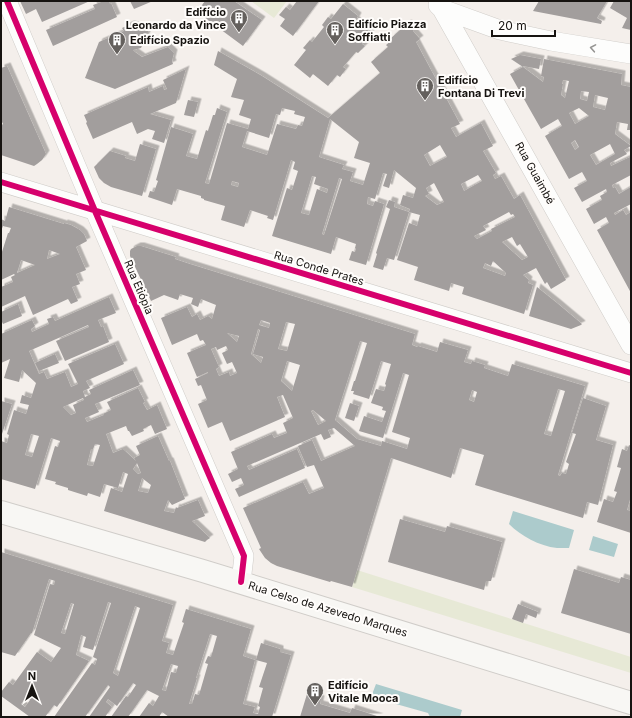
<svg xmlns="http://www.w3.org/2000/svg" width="632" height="718" viewBox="0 0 632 718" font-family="Inter,sans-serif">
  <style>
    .green { fill: #e7e9d6 }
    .water { fill: #accbcc }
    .building { fill: #a29e9d; fill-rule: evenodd; filter: url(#shadow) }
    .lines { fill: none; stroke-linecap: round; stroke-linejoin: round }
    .minor-casing { stroke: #d0cdc9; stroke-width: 20 }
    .secondary-casing { stroke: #d0cdc9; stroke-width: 24 }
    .minor { stroke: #fdfdfc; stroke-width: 19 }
    .secondary { stroke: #f8f7f4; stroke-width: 22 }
    .cycleway-casing { stroke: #fffdfb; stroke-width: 8 }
    .cycleway { stroke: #d6006c; stroke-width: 6 }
    .oneway { stroke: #959492 }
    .labels { text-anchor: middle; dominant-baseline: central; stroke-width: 4; stroke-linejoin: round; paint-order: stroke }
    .poi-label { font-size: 11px; font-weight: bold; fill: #161310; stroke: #fffdfb; text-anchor: start }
    .street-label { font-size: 11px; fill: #161310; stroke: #fffdfb }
  </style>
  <defs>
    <filter id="shadow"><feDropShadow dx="3.5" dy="-3.5" stdDeviation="0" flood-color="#0004"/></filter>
  </defs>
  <rect width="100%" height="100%" fill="#f4efeb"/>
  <path class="green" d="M 251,1 L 287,1 L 274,18 Z
    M 357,570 L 631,657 L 631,673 L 352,587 Z"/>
  <path class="water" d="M 513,511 L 574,530 L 569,548 C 565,548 561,548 557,548 C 539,546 521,536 509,524 Z
    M 593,536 L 618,544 L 614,557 L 589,550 Z
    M 376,684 L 462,710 L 460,717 L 430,717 L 428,713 L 371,697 Z"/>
  <path class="building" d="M 20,1 L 90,1 L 42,22 L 36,9 L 26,14 Z
    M 104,1 L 109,1 L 110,4 L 111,3 L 117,17 L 53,46 L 46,30 L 95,9 L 93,5 Z
    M 130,1 L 153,1 L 134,9 Z
    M 205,1 L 234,1 L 262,20 L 243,46 L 197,12 Z
    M 297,1 L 319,1 L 293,36 L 280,26 L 285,19 L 279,15 L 286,7 L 290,10 Z
    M 539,1 L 607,1 L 597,18 L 602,21 L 601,24 L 533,11 Z
    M 614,1 L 631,1 L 631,30 L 622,28 L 627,18 L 610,8 Z
    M 343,4 L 358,16 L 356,20 L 371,33 L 362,44 L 365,46 L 358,53 L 356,52 L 343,67 L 346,69 L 340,77 L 337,75 L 328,86 L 313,74 L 310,78 L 294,65 L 306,50 L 303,48 L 310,40 L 312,42 L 324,27 L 322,25 L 328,17 L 331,19 Z
    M 408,23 L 414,30 L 413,31 L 420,39 L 416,42 L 460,124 L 451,128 L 456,137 L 481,123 L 493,146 L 483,151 L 496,173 L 493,175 L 495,179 L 501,176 L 514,199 L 520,195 L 566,280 L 551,289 L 547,282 L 545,284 L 536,268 L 523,275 L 529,280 L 528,283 L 533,285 L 524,314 L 462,294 L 464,287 L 451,283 L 449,291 L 414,280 L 418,267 L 397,260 L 409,223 L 417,226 L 420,215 L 409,212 L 410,209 L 400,205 L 403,195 L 413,198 L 416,188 L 394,170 L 389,188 L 383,186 L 387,174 L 383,173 L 375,199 L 368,197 L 367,204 L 373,206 L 375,201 L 384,204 L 366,265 L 349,260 L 352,251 L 355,252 L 356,249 L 355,248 L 356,244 L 336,237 L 331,254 L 272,236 L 287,188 L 292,190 L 298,171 L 293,169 L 295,162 L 291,160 L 273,220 L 267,218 L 268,216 L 250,210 L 244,227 L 221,220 L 225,206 L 204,200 L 204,199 L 201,198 L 201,196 L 177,189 L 172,205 L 148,197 L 150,191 L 154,192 L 158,181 L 156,180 L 171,127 L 193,134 L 186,156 L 197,159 L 206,130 L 208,131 L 213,115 L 215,115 L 217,108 L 227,112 L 205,183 L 209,184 L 227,123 L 248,129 L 251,119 L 239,115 L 244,100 L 231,97 L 237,79 L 214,65 L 218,51 L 262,76 L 328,118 L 380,73 L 371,62 L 388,47 L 386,45 L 392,40 L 391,38 ZM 282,108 L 295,111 L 294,114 L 305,117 L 302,126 L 298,125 L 296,129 L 277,124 L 267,155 L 242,147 L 247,131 L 269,138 L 276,114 L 280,115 ZM 330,119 L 359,142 L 354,158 L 370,163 L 363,185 L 350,181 L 353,172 L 342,169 L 344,165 L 319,157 ZM 440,145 L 447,157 L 430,166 L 424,155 ZM 478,175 L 482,181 L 464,191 L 461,184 ZM 312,176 L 316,177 L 314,184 L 328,189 L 327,193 L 317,189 L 309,215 L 301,213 ZM 339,178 L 342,179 L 324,235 L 322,234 ZM 232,181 L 239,183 L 238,187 L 231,185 ZM 434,183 L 444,202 L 437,205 L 425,196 L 429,194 L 426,188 ZM 509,212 L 511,215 L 513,214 L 515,217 L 491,229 L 492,231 L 477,239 L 474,236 L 486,230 L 483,226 ZM 512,237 L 517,246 L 520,244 L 528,257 L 522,260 L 502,242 ZM 493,261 L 506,273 L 505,276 L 483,268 L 485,263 L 491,266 Z
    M 131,24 L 149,30 L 141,48 L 133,50 L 135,52 L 142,57 L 168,47 L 174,53 L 172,61 L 173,64 L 115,89 L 85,78 L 99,42 L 124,31 L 122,28 Z
    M 520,55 L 541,59 L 539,69 L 523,66 L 523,67 L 511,59 Z
    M 544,59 L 622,74 L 621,85 L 631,87 L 631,130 L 627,130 L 628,124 L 617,122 L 615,134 L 631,146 L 624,150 L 627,154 L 610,163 L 611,166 L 630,157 L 631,159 L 631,175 L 612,185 L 613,188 L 615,187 L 619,194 L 631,187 L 631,204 L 614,213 L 615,215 L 623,210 L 626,215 L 631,212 L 631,293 L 597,230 L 609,223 L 606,217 L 594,224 L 586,209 L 602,200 L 600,196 L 607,192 L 606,189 L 582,202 L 574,188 L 587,181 L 582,172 L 569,179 L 545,136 L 562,126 L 558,119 L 541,129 L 529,108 L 510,74 L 523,67 L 543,82 L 544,77 L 541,76 ZM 563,80 L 569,81 L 565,98 L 561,95 L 563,84 L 562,84 ZM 581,91 L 589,92 L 587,101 L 580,99 ZM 595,95 L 608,98 L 605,110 L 593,107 ZM 579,108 L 589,116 L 575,124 L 569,113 ZM 575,140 L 579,147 L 575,150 L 571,143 ZM 610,144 L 615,154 L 596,165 L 590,155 Z
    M 7,66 L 46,154 L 42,160 L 37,164 L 34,166 L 1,155 L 1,128 L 3,123 L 1,122 L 1,68 Z
    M 186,69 L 176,103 L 150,114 L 171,120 L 164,143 L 152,139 L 155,131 L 148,129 L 137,134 L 132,122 L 93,139 L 86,123 L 87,122 L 84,115 L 148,87 L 149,92 L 163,86 L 164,90 L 167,89 L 163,80 Z
    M 188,100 L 198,102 L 194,117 L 184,115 Z
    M 140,144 L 156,149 L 142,196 L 111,187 L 104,183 L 99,178 L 94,167 L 110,151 L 126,156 L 125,158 L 135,161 Z
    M 389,200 L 395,202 L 394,207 L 409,212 L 394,260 L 387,258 L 383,270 L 373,267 L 377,254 L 376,253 L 390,209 L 386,207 Z
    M 9,207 L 64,224 L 64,223 L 71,225 L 80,230 L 84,234 L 87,241 L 76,247 L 86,270 L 76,274 L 80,284 L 72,287 L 78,301 L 71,304 L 68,299 L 33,315 L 25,296 L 1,307 L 1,287 L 13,282 L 11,277 L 15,275 L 14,274 L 1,280 L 1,255 L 8,233 L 9,233 L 11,228 L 3,226 L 1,231 L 1,219 L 5,221 ZM 49,250 L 60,254 L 47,259 ZM 21,260 L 35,265 L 17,273 Z
    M 137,246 L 141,246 L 176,257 L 175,259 L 190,264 L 415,334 L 412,345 L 417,347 L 418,346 L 437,352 L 440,342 L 468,350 L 464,362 L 471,364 L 472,361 L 485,365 L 484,368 L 508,376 L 512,364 L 585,386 L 558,475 L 560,476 L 562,473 L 566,474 L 569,464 L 566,462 L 576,434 L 572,433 L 583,398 L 606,406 L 596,440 L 613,445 L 598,505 L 587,502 L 583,518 L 475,485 L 484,455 L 460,448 L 451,478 L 391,458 L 352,587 L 331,581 L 330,582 L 277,566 L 271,563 L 265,558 L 259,549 L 261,548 L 243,508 L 303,482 L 309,494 L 324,488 L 314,465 L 307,467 L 298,446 L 312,440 L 321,461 L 355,446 L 334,428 L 328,430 L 331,437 L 324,440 L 321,434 L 247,466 L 249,470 L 297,449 L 305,468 L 239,497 L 235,489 L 244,485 L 241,478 L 232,482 L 228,474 L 238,469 L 231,452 L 272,434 L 274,438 L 287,433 L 283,423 L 293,418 L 283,395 L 277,397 L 285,417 L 230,441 L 222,422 L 208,428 L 198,404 L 207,400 L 201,385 L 198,386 L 195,379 L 208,373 L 208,372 L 197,377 L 187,353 L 206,345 L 203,340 L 200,341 L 197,334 L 172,345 L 161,318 L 187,307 L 192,317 L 197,314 L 200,320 L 208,316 L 212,319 L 216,305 L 201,299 L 198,307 L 191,304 L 193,298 L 180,294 L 178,300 L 164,295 L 151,301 L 130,256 L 130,251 L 131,249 ZM 261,320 L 270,323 L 269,328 L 259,325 ZM 286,322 L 295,324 L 287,351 L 278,349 ZM 258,329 L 260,330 L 253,354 L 263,357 L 261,363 L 251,354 ZM 227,333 L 239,336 L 237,342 ZM 360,341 L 367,343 L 355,381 L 354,381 L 351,391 L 354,391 L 353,394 L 369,399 L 381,361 L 391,364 L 385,384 L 386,385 L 384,391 L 376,389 L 371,403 L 383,407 L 382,410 L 386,411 L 382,422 L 364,416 L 359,431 L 383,438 L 403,373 L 409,375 L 392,432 L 410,438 L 407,449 L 382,441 L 381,446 L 357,439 L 335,420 ZM 226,346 L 228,350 L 222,353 L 227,364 L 232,362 L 237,373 L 230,376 L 229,372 L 219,376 L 216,369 L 219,367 L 211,349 L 216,347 L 217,350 ZM 287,361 L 300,365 L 292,391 L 281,381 ZM 558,389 L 565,391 L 551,436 L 544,434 ZM 472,390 L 477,392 L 474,402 L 469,400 ZM 313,410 L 326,421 L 318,425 L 311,411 Z
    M 537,287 L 557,303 L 582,324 L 581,325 L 571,329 L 529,316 Z
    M 109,297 L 116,313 L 98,320 L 101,327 L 103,326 L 109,342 L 65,361 L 56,341 L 89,327 L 88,325 L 29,351 L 39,374 L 44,372 L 47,379 L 65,372 L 71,387 L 78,384 L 68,364 L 115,344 L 124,364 L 86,381 L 90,388 L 83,391 L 85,397 L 91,394 L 89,390 L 133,370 L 140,385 L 95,404 L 99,412 L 85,418 L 87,422 L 104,415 L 103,414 L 111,410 L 107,402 L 138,388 L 145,402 L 143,403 L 147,410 L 157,405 L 167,429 L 155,434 L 151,425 L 143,429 L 144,431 L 132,436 L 129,431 L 128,431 L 126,426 L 106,434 L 113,453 L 123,449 L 136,461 L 134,458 L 140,455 L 136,446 L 158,436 L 169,461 L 170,461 L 185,499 L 172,505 L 168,500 L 164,511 L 174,513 L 176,507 L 177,508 L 198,500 L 205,516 L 192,521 L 210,538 L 207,540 L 205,542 L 104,511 L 111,488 L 122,492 L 128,474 L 123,472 L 118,488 L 104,484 L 100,497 L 88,493 L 87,496 L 68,490 L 68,488 L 55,484 L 56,482 L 45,479 L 55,446 L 58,447 L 60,441 L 51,438 L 35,489 L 1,479 L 1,441 L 7,443 L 9,435 L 7,434 L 14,410 L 26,414 L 29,405 L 20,403 L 22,395 L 31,398 L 36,383 L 22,370 L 19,382 L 4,378 L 10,359 L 1,363 L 1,334 L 32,320 L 35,326 L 31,329 L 32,332 L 49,324 L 47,319 L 53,317 L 55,321 ZM 83,398 L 84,400 L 73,405 L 76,413 L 71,415 L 63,407 ZM 31,434 L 39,436 L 32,457 L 25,455 ZM 95,444 L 100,445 L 93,466 L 87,465 L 91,449 L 93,449 ZM 137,463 L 141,473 L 138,474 L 133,469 ZM 142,478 L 151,485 L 148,493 L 138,491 Z
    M 18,304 L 22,316 L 3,324 L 1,320 L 1,312 Z
    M 55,354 L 59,363 L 39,371 L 35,363 Z
    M 1,401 L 12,404 L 2,434 L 1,434 Z
    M 350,403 L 359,406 L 354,421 L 345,418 Z
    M 629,445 L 631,446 L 631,496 L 627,510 L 631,511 L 631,533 L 597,522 L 604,499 L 613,502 L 617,492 L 614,491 L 621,468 L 617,467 L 622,449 L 627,451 Z
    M 400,519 L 445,532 L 447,526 L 502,542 L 491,581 L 486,581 L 484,590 L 388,562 Z
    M 1,552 L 173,605 L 162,641 L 169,643 L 166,653 L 173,655 L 184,623 L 182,622 L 186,609 L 251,629 L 243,656 L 255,660 L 243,704 L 255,707 L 253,713 L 258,714 L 260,707 L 258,706 L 263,688 L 259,687 L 267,663 L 256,660 L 261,643 L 280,649 L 280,652 L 291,655 L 272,717 L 208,717 L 205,716 L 205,717 L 169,717 L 162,712 L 159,717 L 139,717 L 149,703 L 153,706 L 159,696 L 147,690 L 128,717 L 111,717 L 126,696 L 128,697 L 136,685 L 133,683 L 117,706 L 108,699 L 106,702 L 112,707 L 105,717 L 89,717 L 110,687 L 108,685 L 85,717 L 54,717 L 92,663 L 95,665 L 97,659 L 93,657 L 111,603 L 108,602 L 93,650 L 83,647 L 86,637 L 81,635 L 76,655 L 89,661 L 57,707 L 54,705 L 45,717 L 30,717 L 1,696 L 1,692 L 9,682 L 13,685 L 37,652 L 51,662 L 61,648 L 34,635 L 50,584 L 54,585 L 55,581 L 49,579 L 32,633 L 31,633 L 15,656 L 1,652 ZM 71,603 L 74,604 L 65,634 L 61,633 ZM 135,606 L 140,608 L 118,676 L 113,673 ZM 210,634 L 217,636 L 211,657 L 208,656 L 205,663 L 208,664 L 199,695 L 195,694 L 192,704 L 189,704 L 197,678 L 196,678 ZM 171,664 L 178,666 L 176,673 L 171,672 L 166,691 L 162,690 ZM 26,697 L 30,700 L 25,707 L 21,704 Z
    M 574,569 L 619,583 L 621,577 L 631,580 L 631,634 L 561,613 Z
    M 518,604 L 538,612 L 536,618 L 526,614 L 523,623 L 512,619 Z
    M 307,694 L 321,699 L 320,704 L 350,713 L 352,708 L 380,717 L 300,717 Z"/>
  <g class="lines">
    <defs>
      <path id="minor" d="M 7,1 L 95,211 L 244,556 L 241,582
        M 439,1 L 442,9 L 631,345
        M 438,5 L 442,9 L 500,30 L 551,41 L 631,54
        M 1,182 L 631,373"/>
      <path id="secondary" d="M 1,512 L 203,571 L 631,703"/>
    </defs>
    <use href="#minor" class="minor-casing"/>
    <use href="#secondary" class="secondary-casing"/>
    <use href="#minor" class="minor"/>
    <use href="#secondary" class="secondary"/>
    <defs>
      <path id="cycleway" d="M 7,1 L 95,211 L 244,556 L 241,582
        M 1,182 L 631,373"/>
    </defs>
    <use href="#cycleway" class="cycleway-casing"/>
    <use href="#cycleway" class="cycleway"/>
  </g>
  <defs><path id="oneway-chevron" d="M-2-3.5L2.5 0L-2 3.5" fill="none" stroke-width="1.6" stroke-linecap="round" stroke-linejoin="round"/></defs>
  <use class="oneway" href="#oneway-chevron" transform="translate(593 48) rotate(-170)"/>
  <defs>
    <symbol id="building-pin" viewBox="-11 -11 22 30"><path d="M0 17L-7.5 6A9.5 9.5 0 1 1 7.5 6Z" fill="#64605d" stroke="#fffdfb"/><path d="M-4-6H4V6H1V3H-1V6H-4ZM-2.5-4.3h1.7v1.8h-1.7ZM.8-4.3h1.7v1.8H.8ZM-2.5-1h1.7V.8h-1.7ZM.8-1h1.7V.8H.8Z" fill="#fff"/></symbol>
  </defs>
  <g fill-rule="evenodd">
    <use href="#building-pin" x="229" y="8" width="20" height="27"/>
    <use href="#building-pin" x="325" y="20" width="20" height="27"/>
    <use href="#building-pin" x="107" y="30" width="20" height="27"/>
    <use href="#building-pin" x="415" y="76" width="20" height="27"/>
    <use href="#building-pin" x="305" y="681" width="20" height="27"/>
  </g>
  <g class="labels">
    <g class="poi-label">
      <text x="226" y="12" text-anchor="end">Edifício<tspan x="226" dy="13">Leonardo da Vince</tspan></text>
      <text x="348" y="24">Edifício Piazza<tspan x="348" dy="13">Soffiatti</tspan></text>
      <text x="130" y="40">Edifício Spazio</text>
      <text x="438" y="80">Edifício<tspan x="438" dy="13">Fontana Di Trevi</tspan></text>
      <text x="328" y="685">Edifício<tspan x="328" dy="13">Vitale Mooca</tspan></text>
    </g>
    <g class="street-label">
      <text transform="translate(535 173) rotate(61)">Rua Guaimbé</text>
      <text transform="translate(319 268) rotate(17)">Rua Conde Prates</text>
      <text transform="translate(139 287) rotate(67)">Rua Etiópia</text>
      <text transform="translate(328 609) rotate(17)">Rua Celso de Azevedo Marques</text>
    </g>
  </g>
  <rect width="632" height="718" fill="none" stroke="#161310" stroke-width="4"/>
  <g transform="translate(32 686)" stroke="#fffdfb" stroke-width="3" paint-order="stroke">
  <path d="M0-3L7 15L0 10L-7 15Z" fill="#161310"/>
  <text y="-6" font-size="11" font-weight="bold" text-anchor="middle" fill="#161310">N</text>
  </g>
  <path d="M492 30v6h63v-6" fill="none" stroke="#161310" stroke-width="2"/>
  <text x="498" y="30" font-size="12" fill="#161310" stroke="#fffdfb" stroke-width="3" paint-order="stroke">20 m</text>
</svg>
